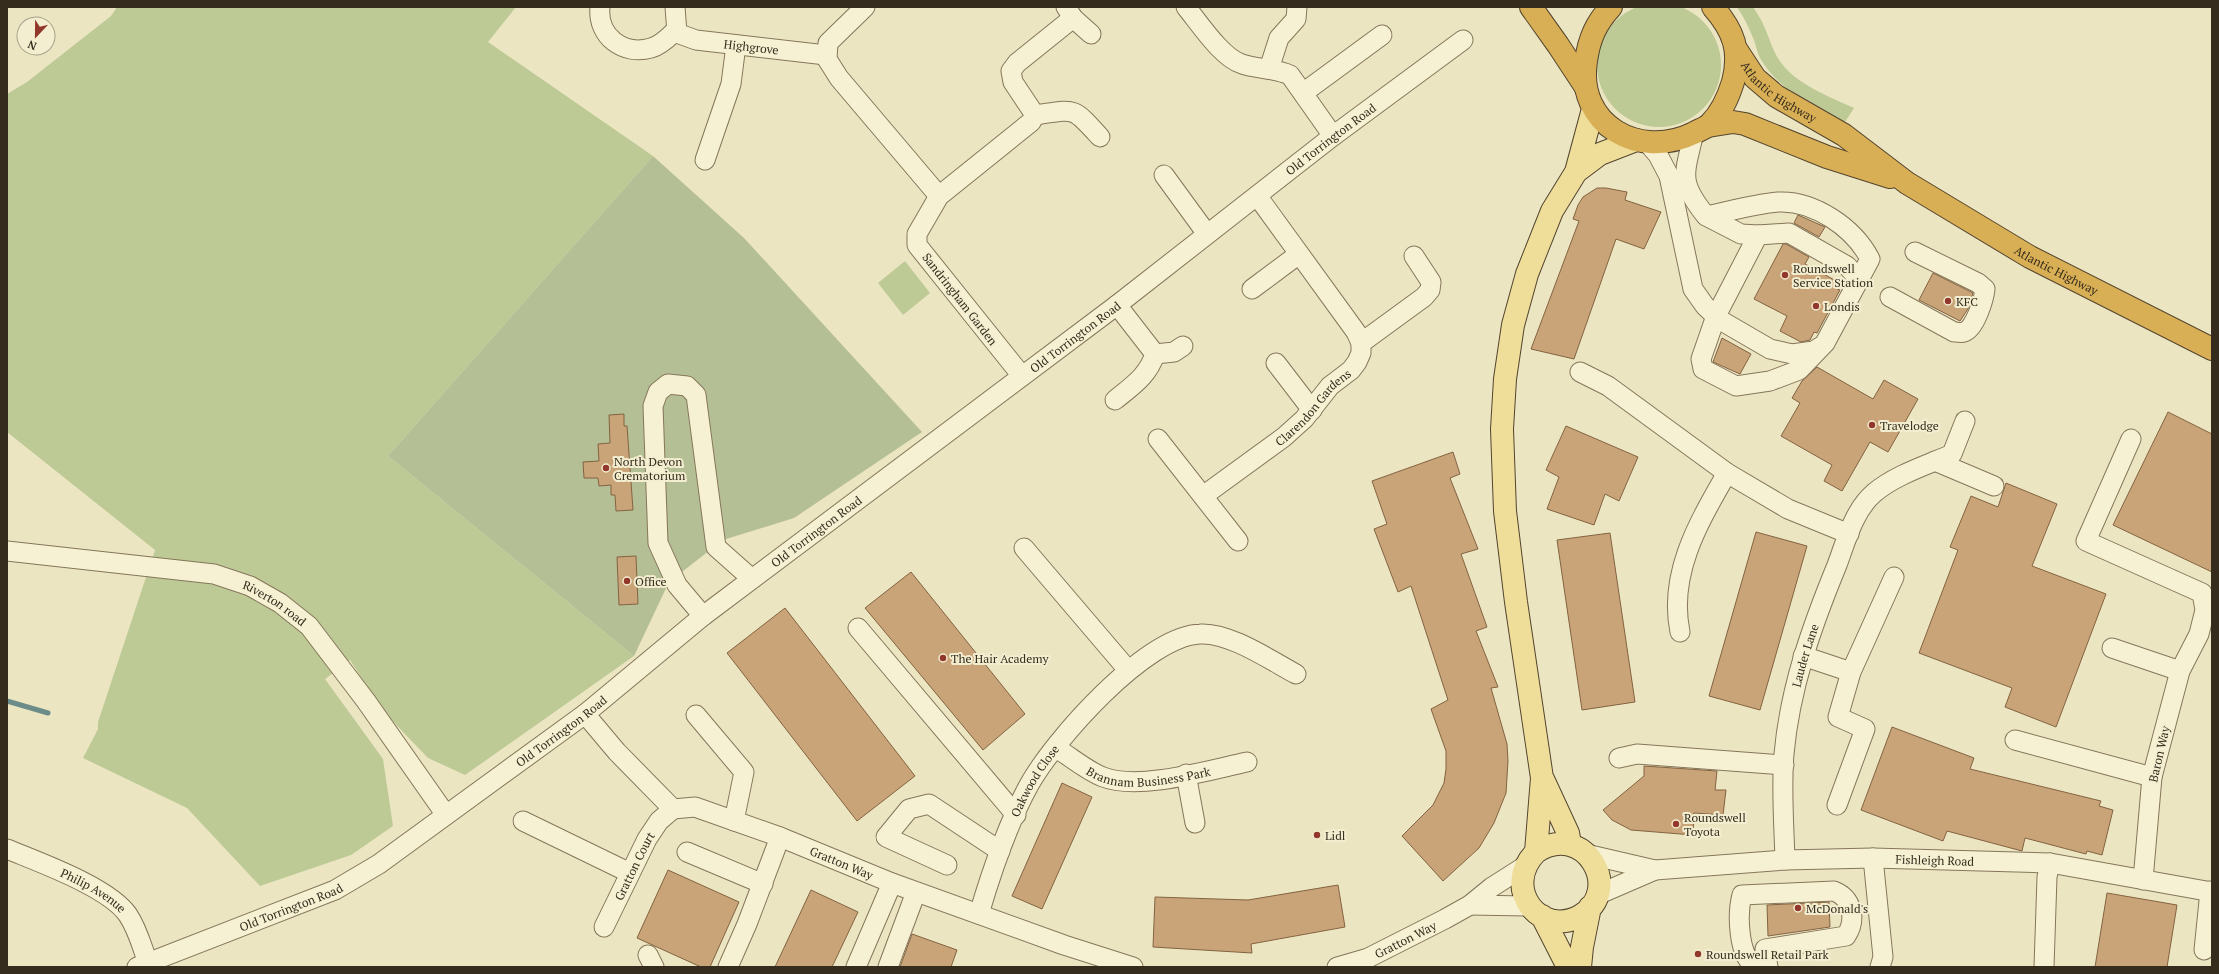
<svg xmlns="http://www.w3.org/2000/svg" width="2219" height="974" viewBox="0 0 2219 974" font-family="'PT Serif',serif">
  <style>
    .green { fill: #bdca96 }
    .cemetery { fill: #b5bf95 }
    .lines { fill: none; stroke-linecap: round; stroke-linejoin: round }
    .stream { stroke: #6b8c88; stroke-width: 5 }
    .building { fill: #c9a479; stroke: #836340 }
    .minor-casing { stroke: #85765a; stroke-width: 21 }
    .major-casing { stroke: #53442e; stroke-width: 24 }
    .highway-casing { stroke: #53442e; stroke-width: 24 }
    .minor { stroke: #f7f1d4; stroke-width: 19 }
    .major { stroke: #eede9a; stroke-width: 22 }
    .highway { stroke: #d9af55; stroke-width: 22 }
    .poi-dot { fill: #92372c; stroke: #f4eed1; stroke-width: 1.5 }
    .labels { text-anchor: middle; dominant-baseline: central; stroke-width: 4; stroke-linejoin: round; paint-order: stroke }
    .street-label { font-size: 12px; fill: #352c1d; stroke: #f4eed1 }
    .poi-label { font-size: 12px; fill: #352c1d; stroke: #f4eed1; text-anchor: start }
  </style>
  <rect width="100%" height="100%" fill="#ece5c2"/>
  <path class="green" d="M1597 65a62 62 0 1 1 124 0a62 62 0 1 1-124 0Z
    M 117,7 L 516,7 L 488,42 L 653,156 L 388,456 L 634,656 L 465,775 L 428,758 L 382,710 L 350,660 L 325,679 L 383,759 L 393,826 L 351,855 L 260,886 L 187,808 L 83,758 L 98,729 L 98,722 L 155,550 L 7,432 L 7,94 L 27,82 L 111,16 Z
    M 1737,7 L 1753,7 C 1757,13 1761,19 1764,26 C 1769,37 1772,49 1779,60 C 1795,84 1828,96 1854,108 L 1845,122 C 1813,105 1779,91 1760,58 C 1757,52 1756,46 1754,40 C 1749,28 1744,17 1737,7 Z
    M 905,261 L 930,293 L 903,315 L 878,283 Z"/>
  <path class="cemetery" d="M 653,156 L 744,238 L 922,432 L 794,518 L 723,540 L 669,582 L 634,656 L 388,456 Z"/>
  <g class="lines">
    <path class="stream" d="M 7,701 L 48,713"/>
  </g>
  <path class="building" d="M 1597,188 L 1606,188 L 1627,192 L 1625,200 L 1661,212 L 1644,249 L 1616,239 L 1574,359 L 1531,349 L 1579,221 L 1573,219 L 1578,205 L 1583,197 Z
    M 1798,215 L 1825,227 L 1819,237 L 1794,223 Z
    M 1783,244 L 1786,244 L 1809,257 L 1805,264 L 1840,283 L 1837,289 L 1840,290 L 1817,333 L 1814,332 L 1810,340 L 1801,342 L 1780,331 L 1787,316 L 1754,299 Z
    M 1933,273 L 1973,293 L 1968,309 L 1960,321 L 1919,300 Z
    M 1722,338 L 1751,354 L 1740,374 L 1713,362 Z
    M 1817,367 L 1873,399 L 1884,380 L 1918,399 L 1888,452 L 1870,442 L 1842,491 L 1824,481 L 1832,465 L 1781,436 L 1800,403 L 1792,398 L 1802,381 Z
    M 2168,412 L 2212,434 L 2212,572 L 2113,525 Z
    M 624,414 L 624,426 L 627,426 L 633,510 L 616,511 L 615,495 L 611,495 L 611,485 L 599,486 L 598,478 L 584,478 L 583,462 L 599,461 L 598,444 L 610,443 L 609,415 Z
    M 1566,426 L 1638,457 L 1619,501 L 1605,494 L 1594,525 L 1547,509 L 1559,477 L 1546,470 Z
    M 1453,452 L 1460,474 L 1450,478 L 1478,549 L 1461,554 L 1487,627 L 1476,631 L 1498,687 L 1491,688 L 1507,744 L 1508,761 L 1506,793 L 1494,823 L 1479,848 L 1443,881 L 1402,836 L 1433,805 L 1444,783 L 1446,769 L 1446,751 L 1431,709 L 1448,700 L 1411,586 L 1398,592 L 1374,529 L 1387,524 L 1372,481 Z
    M 2006,483 L 2057,504 L 2032,566 L 2106,594 L 2056,727 L 2005,707 L 2012,688 L 1919,653 L 1958,550 L 1950,547 L 1971,496 L 1998,507 Z
    M 1756,532 L 1807,546 L 1760,710 L 1709,696 Z
    M 1610,533 L 1635,702 L 1582,710 L 1557,540 Z
    M 636,556 L 638,604 L 619,605 L 617,557 Z
    M 911,572 L 1025,714 L 983,750 L 865,608 Z
    M 785,608 L 915,776 L 857,821 L 727,653 Z
    M 1892,727 L 1974,758 L 1970,769 L 2101,801 L 2099,806 L 2113,810 L 2102,855 L 2087,851 L 2086,854 L 2025,838 L 2022,851 L 1947,831 L 1943,841 L 1861,810 Z
    M 1644,766 L 1717,771 L 1715,790 L 1726,790 L 1723,815 L 1694,813 L 1693,835 L 1631,830 L 1612,820 L 1603,810 L 1644,776 Z
    M 1062,783 L 1092,797 L 1042,909 L 1012,896 Z
    M 668,870 L 739,902 L 710,967 L 701,967 L 637,938 Z
    M 1338,885 L 1345,927 L 1251,944 L 1252,953 L 1153,947 L 1155,897 L 1248,900 Z
    M 811,890 L 858,912 L 832,967 L 775,967 Z
    M 2107,893 L 2177,905 L 2167,967 L 2095,967 Z
    M 1829,902 L 1830,927 L 1768,936 L 1767,905 Z
    M 912,934 L 957,950 L 951,967 L 900,967 Z"/>
  <g class="lines">
    <defs>
      <g id="minor">
        <path id="s1" d="M 600,7 C 597,36 623,56 651,48 C 659,46 668,38 674,32 L 696,40 L 826,55"/>
        <path d="M 675,7 L 677,33"/>
        <path d="M 865,7 L 828,43 L 827,59 L 839,78 L 939,196"/>
        <path d="M 1186,7 C 1200,24 1222,58 1242,64 C 1257,69 1274,68 1290,75 L 1333,136"/>
        <path d="M 1073,18 L 1091,34"/>
        <path d="M 1269,69 L 1279,38 L 1296,19 L 1297,7"/>
        <path d="M 1303,93 L 1382,35"/>
        <path d="M 1035,115 C 1076,109 1072,106 1100,137"/>
        <path d="M 1694,132 C 1685,174 1677,180 1706,216 C 1730,211 1755,204 1778,202 C 1814,200 1854,228 1870,259 L 1825,343 L 1799,370 L 1770,381 L 1736,386 L 1703,369 L 1701,359 L 1716,316 L 1758,235 L 1741,234 L 1706,216"/>
        <path d="M 1647,142 L 1658,155 L 1669,176 L 1693,289 L 1705,306 L 1720,320 L 1770,349 L 1792,354 L 1814,351 L 1820,347"/>
        <path d="M 705,160 L 731,84 L 736,45"/>
        <path d="M 1164,175 L 1207,234"/>
        <path d="M 1758,235 L 1789,233 L 1847,266 L 1859,279"/>
        <path d="M 1252,289 L 1299,254"/>
        <path d="M 1890,297 L 1954,332 C 1956,332 1961,333 1964,332 C 1975,329 1984,299 1985,289 L 1978,283 L 1915,252"/>
        <path d="M 1361,343 L 1424,297 L 1430,290 L 1431,282 L 1414,256"/>
        <path d="M 1155,354 L 1174,352 L 1183,346"/>
        <path d="M 1276,363 L 1312,410"/>
        <path d="M 1580,372 L 1608,386 L 1727,473 L 1788,509 L 1849,534"/>
        <path d="M 1022,376 L 917,245 L 917,234 L 939,196 L 1031,122 L 1035,115 L 1013,82 L 1011,71 L 1017,63 L 1073,18 L 1066,7"/>
        <path d="M 1115,400 C 1132,386 1148,376 1155,354 L 1117,305"/>
        <path d="M 1158,439 L 1238,541"/>
        <path d="M 2131,439 L 2086,541 L 2202,593 L 2205,610 L 2199,634 L 2180,671 L 2152,777 L 2143,880"/>
        <path d="M 1935,461 L 1994,486"/>
        <path id="s2" d="M 1203,496 L 1284,437 L 1304,419 L 1330,386 L 1351,370 L 1357,362 L 1361,353 L 1361,343 L 1356,332 L 1258,197"/>
        <path d="M 1024,548 L 1128,670"/>
        <path id="s3" d="M 7,551 L 214,574 L 250,586 L 280,603 L 309,626 L 366,701 L 446,815"/>
        <path d="M 703,616 L 677,585 L 658,543 L 653,406 L 658,392 L 668,384 L 687,386 L 696,395 L 716,547 L 752,579"/>
        <path d="M 858,628 L 1016,815"/>
        <path d="M 1680,632 C 1668,573 1699,522 1727,473"/>
        <path d="M 2112,648 L 2180,671"/>
        <path d="M 1803,656 L 1851,672"/>
        <path d="M 585,714 L 617,752 L 673,809"/>
        <path d="M 696,715 L 744,772 L 734,821"/>
        <path d="M 2015,740 L 2152,777"/>
        <path id="s4" d="M 1056,748 C 1071,757 1087,771 1103,777 C 1139,791 1209,770 1247,762"/>
        <path d="M 1619,758 L 1637,754 L 1784,765"/>
        <path d="M 1186,774 L 1195,823"/>
        <path d="M 1837,805 L 1865,729 L 1838,717 L 1851,672 L 1894,577"/>
        <path id="s5" d="M 673,809 L 695,807 L 780,837 L 892,883 L 1064,945 L 1133,967"/>
        <path d="M 523,821 L 630,873"/>
        <path id="s6" d="M 7,849 C 38,862 109,887 128,915 C 138,930 142,947 148,963"/>
        <path d="M 687,852 L 763,884"/>
        <path id="s7" d="M 1586,854 L 1655,870 L 1785,860 L 1873,858 L 2050,863 L 2212,892"/>
        <path d="M 1873,858 L 1883,957 L 1880,967"/>
        <path id="s8" d="M 1785,860 C 1784,825 1781,788 1784,754 C 1790,687 1812,626 1837,565 C 1846,541 1854,510 1874,493 C 1895,475 1927,465 1952,454 L 1965,421"/>
        <path d="M 947,865 L 886,837 L 909,809 L 929,804 L 1000,851"/>
        <path d="M 1597,895 L 1655,870"/>
        <path d="M 1470,905 L 1530,906"/>
        <path id="s9" d="M 979,914 C 992,870 1007,825 1029,785 C 1054,740 1146,636 1200,634 C 1229,632 1270,660 1296,674"/>
        <path id="s10" d="M 604,927 L 647,839 L 659,821 L 673,809"/>
        <path d="M 2204,950 L 2210,891"/>
        <path d="M 648,955 L 654,967"/>
        <path id="s11" d="M 137,967 L 335,890 L 379,864 L 585,714 L 703,616 L 1117,305 L 1333,136 L 1463,40"/>
        <path d="M 728,967 L 747,924 L 780,837"/>
        <path d="M 856,967 L 892,883"/>
        <path d="M 888,967 L 916,892"/>
        <path id="s12" d="M 1337,967 L 1368,958 L 1445,919 L 1470,905 L 1492,887 L 1525,866"/>
        <path d="M 1755,967 C 1738,955 1737,914 1742,895 L 1834,891 C 1852,898 1857,919 1846,936 L 1765,949 L 1768,967"/>
        <path d="M 2044,967 L 2047,877 L 2050,863"/>
      </g>
      <path id="major" d="M 1576,172 L 1600,154 L 1636,140
        M 1543,779 L 1568,833 L 1570,844
        M 1536,852 C 1584,820 1625,890 1580,916 C 1540,938 1501,888 1536,852 L 1542,778 L 1516,602 L 1505,511 L 1502,429 L 1505,379 L 1513,325 L 1527,274 L 1552,211 L 1576,172 L 1593,109
        M 1542,916 L 1568,967
        M 1580,967 L 1582,947 L 1590,907"/>
      <g id="highway">
        <path d="M 1531,7 L 1558,45 L 1585,86"/>
        <path d="M 1611,7 C 1596,23 1589,39 1586,61 C 1576,125 1639,160 1694,133 C 1699,130 1706,128 1710,124 C 1722,112 1728,98 1733,82 C 1741,51 1734,31 1713,7"/>
        <path id="s13" d="M 1736,49 L 1755,78 L 1776,96 L 1844,135 L 1907,183 L 2030,257 L 2212,349"/>
        <path d="M 1708,126 L 1733,122 L 1745,124 L 1827,157 L 1890,177"/>
      </g>
    </defs>
    <use href="#minor" class="minor-casing"/>
    <use href="#major" class="major-casing"/>
    <use href="#highway" class="highway-casing"/>
    <use href="#minor" class="minor"/>
    <use href="#major" class="major"/>
    <use href="#highway" class="highway"/>
  </g>
  <g class="poi-dot">
    <circle cx="1785" cy="275" r="4"/>
    <circle cx="1948" cy="301" r="4"/>
    <circle cx="1816" cy="306" r="4"/>
    <circle cx="1872" cy="425" r="4"/>
    <circle cx="606" cy="468" r="4"/>
    <circle cx="627" cy="581" r="4"/>
    <circle cx="943" cy="658" r="4"/>
    <circle cx="1676" cy="824" r="4"/>
    <circle cx="1317" cy="835" r="4"/>
    <circle cx="1798" cy="908" r="4"/>
    <circle cx="1698" cy="954" r="4"/>
  </g>
  <g class="labels">
    <g class="street-label">
      <text stroke="none"><textPath href="#s1" startOffset="185">Highgrove</textPath></text>
      <text stroke="none"><textPath href="#s13" startOffset="62">Atlantic Highway</textPath></text>
      <text stroke="none"><textPath href="#s11" startOffset="1460">Old Torrington Road</textPath></text>
      <text stroke="none"><textPath href="#s13" startOffset="393">Atlantic Highway</textPath></text>
      <text transform="translate(960 299) rotate(52)">Sandringham Garden</text>
      <text stroke="none"><textPath href="#s11" startOffset="1137">Old Torrington Road</textPath></text>
      <text stroke="none"><textPath href="#s2" startOffset="142">Clarendon Gardens</textPath></text>
      <text stroke="none"><textPath href="#s11" startOffset="813">Old Torrington Road</textPath></text>
      <text stroke="none"><textPath href="#s3" startOffset="276">Riverton road</textPath></text>
      <text stroke="none"><textPath href="#s8" startOffset="207">Lauder Lane</textPath></text>
      <text stroke="none"><textPath href="#s11" startOffset="489">Old Torrington Road</textPath></text>
      <text transform="translate(2159 754) rotate(-77)">Baron Way</text>
      <text stroke="none"><textPath href="#s4" startOffset="101">Brannam Business Park</textPath></text>
      <text stroke="none"><textPath href="#s9" startOffset="145">Oakwood Close</textPath></text>
      <text stroke="none"><textPath href="#s7" startOffset="351">Fishleigh Road</textPath></text>
      <text stroke="none"><textPath href="#s5" startOffset="179">Gratton Way</textPath></text>
      <text stroke="none"><textPath href="#s10" startOffset="68">Gratton Court</textPath></text>
      <text stroke="none"><textPath href="#s6" startOffset="96">Philip Avenue</textPath></text>
      <text stroke="none"><textPath href="#s11" startOffset="165">Old Torrington Road</textPath></text>
      <text stroke="none"><textPath href="#s12" startOffset="74">Gratton Way</textPath></text>
    </g>
    <g class="poi-label">
      <text x="1793" y="268">Roundswell<tspan x="1793" dy="14">Service Station</tspan></text>
      <text x="1956" y="301">KFC</text>
      <text x="1824" y="306">Londis</text>
      <text x="1880" y="425">Travelodge</text>
      <text x="614" y="461">North Devon<tspan x="614" dy="14">Crematorium</tspan></text>
      <text x="635" y="581">Office</text>
      <text x="951" y="658">The Hair Academy</text>
      <text x="1684" y="817">Roundswell<tspan x="1684" dy="14">Toyota</tspan></text>
      <text x="1325" y="835">Lidl</text>
      <text x="1806" y="908">McDonald's</text>
      <text x="1706" y="954">Roundswell Retail Park</text>
    </g>
  </g>
  <rect width="2219" height="974" fill="none" stroke="#352c1d" stroke-width="16"/>
  <g transform="translate(36 36) rotate(202)"><circle r="19" fill="#f4eed1" stroke="#a8a089"/>
  <path d="M0-3L7 15L0 10L-7 15Z" fill="#92372c"/>
  <text y="-6" font-size="11" font-weight="bold" text-anchor="middle" fill="#352c1d">N</text>
  </g>
</svg>
